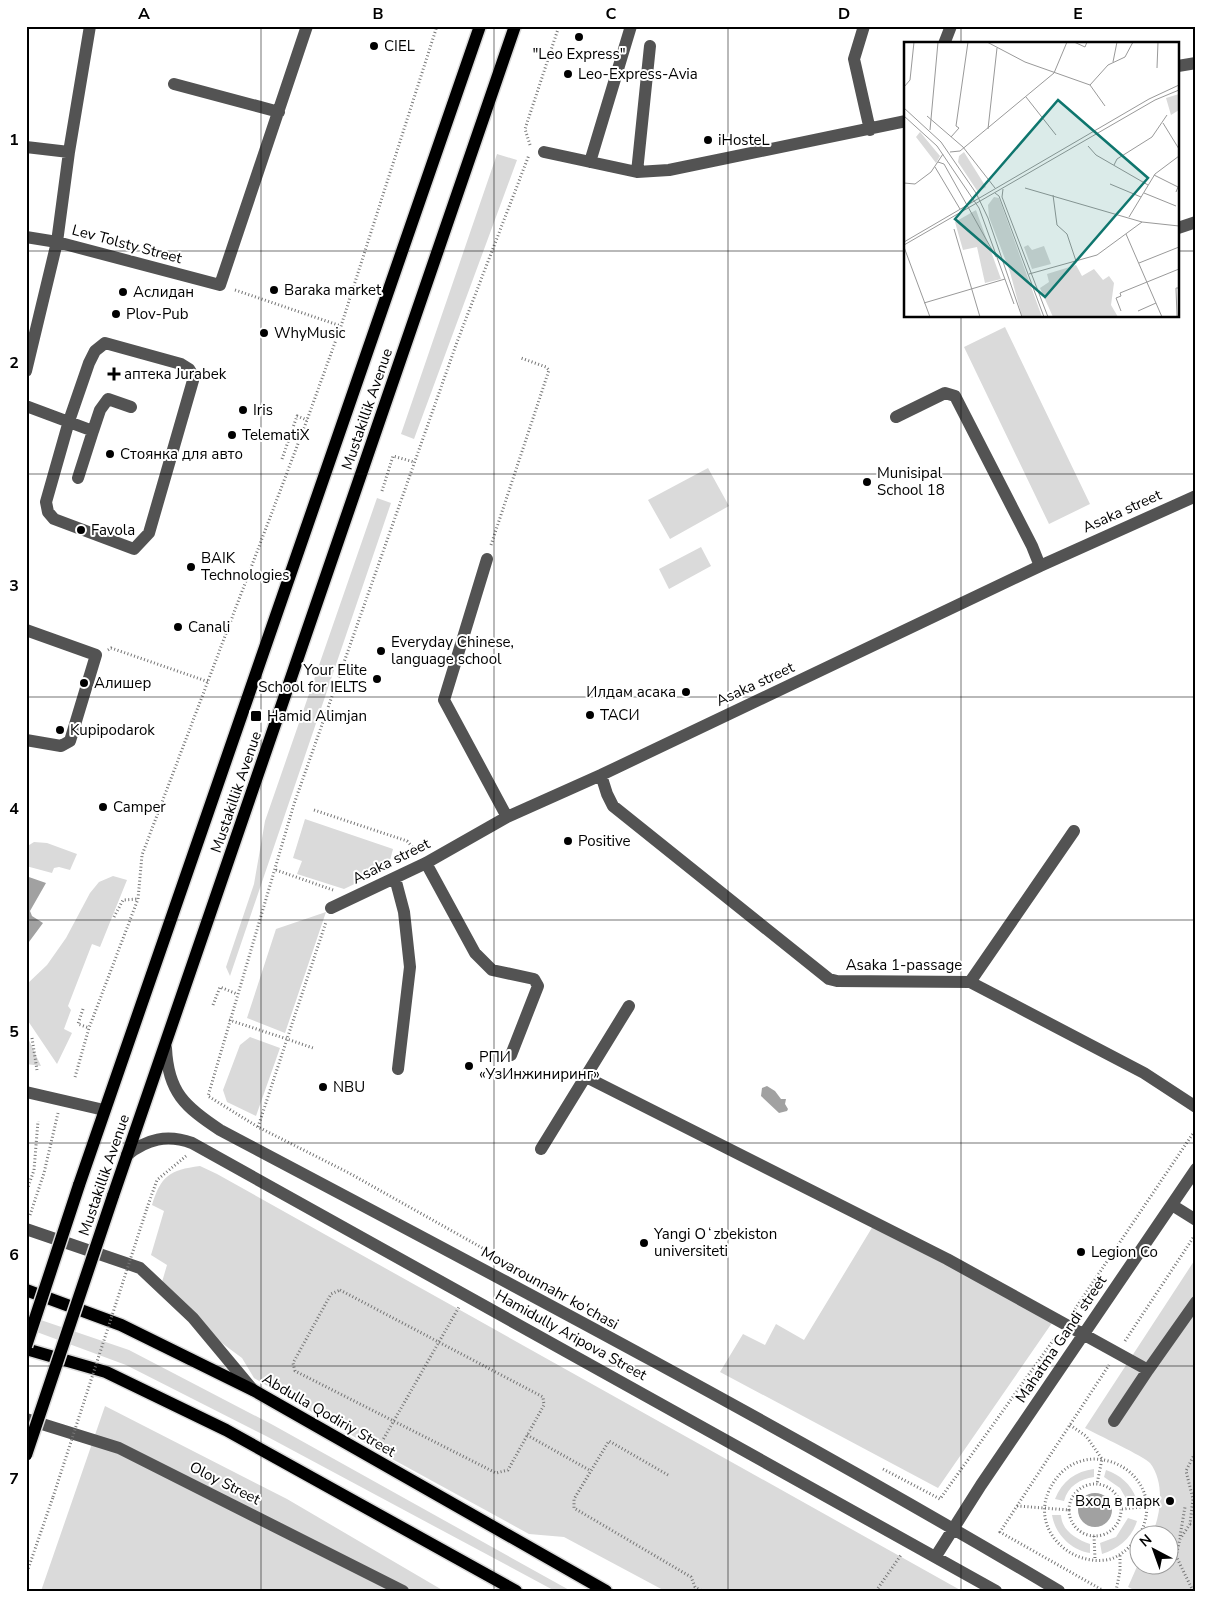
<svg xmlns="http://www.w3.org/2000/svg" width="1222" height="1617" viewBox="0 0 1222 1617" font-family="'Nunito Sans',sans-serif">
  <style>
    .green { fill: #dadada }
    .water { fill: #a1a1a1 }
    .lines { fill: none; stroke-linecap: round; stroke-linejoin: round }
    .major-casing { stroke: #dbdbdb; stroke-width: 15 }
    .path { stroke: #757575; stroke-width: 3; stroke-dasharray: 1 2.5; stroke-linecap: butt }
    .minor { stroke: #535353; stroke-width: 12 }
    .major { stroke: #000; stroke-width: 12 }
    .major-bridge-casing { stroke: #dbdbdb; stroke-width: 15; stroke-linecap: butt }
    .path-bridge { stroke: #757575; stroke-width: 3; stroke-dasharray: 1 2.5; stroke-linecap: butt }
    .major-bridge { stroke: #000; stroke-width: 12 }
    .grid { fill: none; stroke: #000; stroke-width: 1; stroke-opacity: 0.55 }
    .poi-dot { fill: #000; stroke: #fff; stroke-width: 2 }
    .labels { text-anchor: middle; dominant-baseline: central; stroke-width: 4; stroke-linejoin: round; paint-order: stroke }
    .poi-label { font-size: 15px; fill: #000; stroke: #fff; text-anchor: start }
    .street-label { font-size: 15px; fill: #000; stroke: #fff }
    .inset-road { fill: none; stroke: #999; stroke-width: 1 }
    .view { fill: #0f766e; fill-opacity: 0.15; stroke: #0f766e; stroke-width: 2.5 }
    .inset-edge { fill: none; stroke: #000; stroke-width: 2.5 }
    .neatline { fill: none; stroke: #000; stroke-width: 2 }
    .grid-label { font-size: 16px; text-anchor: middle; font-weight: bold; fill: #000 }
  </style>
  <rect width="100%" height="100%" fill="#fff"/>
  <path class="green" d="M 497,154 L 517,160 L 414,439 L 401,434 Z
    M 1005,327 L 1090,504 L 1049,524 L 964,347 Z
    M 708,468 L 729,506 L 670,539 L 648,500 Z
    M 377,498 L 391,503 L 230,976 L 226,967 L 254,884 L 265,821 Z
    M 701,547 L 711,566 L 669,589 L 659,569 Z
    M 305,819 L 393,849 L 388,868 L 344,889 L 297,874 L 302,861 L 293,858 Z
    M 34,842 L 47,843 L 77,854 L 70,870 L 59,867 L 54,868 L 52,873 L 26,866 L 26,847 Z
    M 113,876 L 127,880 L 100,947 L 92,944 L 68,1006 L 71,1010 L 64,1029 L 72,1033 L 57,1064 L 26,1018 L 26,985 L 47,965 L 66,938 L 90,893 L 99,882 Z
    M 326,912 L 285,1033 L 247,1018 L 276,929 Z
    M 26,1034 L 41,1066 L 26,1064 Z
    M 250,1037 L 280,1048 L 256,1116 L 227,1102 L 223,1090 L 240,1045 Z
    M 200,1166 L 217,1174 L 962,1591 L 665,1591 L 564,1537 L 529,1534 L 394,1460 L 254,1378 L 242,1358 L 215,1338 L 162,1282 L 167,1265 L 151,1255 L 164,1211 L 152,1205 C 161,1176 169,1170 200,1166 Z
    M 873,1226 L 1054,1320 L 938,1488 L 720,1372 L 743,1334 L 765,1345 L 776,1324 L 804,1340 Z
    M 1196,1258 L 1196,1591 L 1136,1591 L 1128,1587 L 1139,1562 L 1140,1564 L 1170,1564 L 1170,1534 L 1152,1534 C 1161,1515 1165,1482 1150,1463 C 1145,1457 1096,1434 1085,1428 Z
    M 26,1315 L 129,1350 L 273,1425 L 571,1591 L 555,1591 L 266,1436 L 126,1365 L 26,1328 Z
    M 105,1406 L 287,1499 L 444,1591 L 41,1591 Z
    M 1094,1469 L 1094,1477 C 1080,1479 1068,1486 1064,1501 L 1055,1499 C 1062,1481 1076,1471 1094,1469 Z
    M 1106,1470 C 1120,1475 1131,1484 1136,1498 L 1127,1500 L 1120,1488 L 1104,1477 Z
    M 1052,1515 L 1061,1515 C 1062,1531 1076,1539 1090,1544 L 1090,1553 C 1071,1550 1055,1534 1052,1515 Z
    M 1128,1518 L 1137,1521 C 1132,1538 1118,1549 1102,1554 L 1100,1543 L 1116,1537 Z"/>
  <path class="water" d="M 26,876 L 46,883 L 30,911 L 32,916 L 43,923 L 26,946 Z
    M 767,1086 L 775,1091 L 781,1099 L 786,1099 L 785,1104 L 788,1109 L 787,1111 L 779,1113 L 761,1096 L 762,1088 Z
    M1078 1510a17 17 0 1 1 34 0a17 17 0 1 1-34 0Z"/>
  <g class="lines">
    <defs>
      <path id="major" d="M 79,1185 L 480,26
        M 113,1196 L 515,26
        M 26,1290 L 121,1325 L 253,1390 L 606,1591
        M 26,1349 L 106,1372 L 226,1430 L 516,1591"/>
    </defs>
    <use href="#major" class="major-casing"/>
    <path class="path" d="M 530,145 L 525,129 L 559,26
      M 235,290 L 341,326
      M 282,459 L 297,416 L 307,420
      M 382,491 L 393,456 L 414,462
      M 491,545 L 549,370 L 546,367 L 521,358
      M 108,650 L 111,648 L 209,682
      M 314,810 L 407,841 L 416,851
      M 276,870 L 333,890
      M 114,917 L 123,900 L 138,899
      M 213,1005 L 220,987 L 237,994
      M 83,1009 L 78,1024 L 89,1028
      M 229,1020 L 287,1039 L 326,922
      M 32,1038 L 37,1070
      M 75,1077 L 89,1028 L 138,899 L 142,855 L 307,420 L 341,326 L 437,26
      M 258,1127 L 287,1039 L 313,1048
      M 26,1193 L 34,1170 L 38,1121
      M 147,1208 L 157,1180 L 186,1156
      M 30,1215 L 44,1173 L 58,1113
      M 525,1272 L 349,1173 L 258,1127 L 208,1096 L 294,804 L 457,342 L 529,155
      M 340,1290 L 543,1397 L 544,1405 L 508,1470 L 496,1473 L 295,1371 L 293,1363 L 331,1294 Z
      M 1073,1312 L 1196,1129
      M 1125,1341 L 1195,1235
      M 1070,1425 L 1086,1436 L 1102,1459 L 1097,1484
      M 527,1435 L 591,1471
      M 380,1445 L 459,1307
      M 883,1469 L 940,1499 L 1057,1335
      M 668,1475 L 609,1441 L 574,1499 L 574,1508 L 691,1577 L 695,1587 L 702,1591
      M1069 1510a26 26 0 1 1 52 0a26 26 0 1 1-52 0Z
      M 1017,1506 L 1070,1510
      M 1122,1509 L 1160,1505
      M 1190,1524 L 1196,1525
      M 1140,1535 C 1131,1546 1120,1558 1106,1560 C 1069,1565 1033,1530 1048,1493 C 1076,1425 1173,1470 1140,1534
      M 1094,1536 L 1095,1559
      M 1180,1536 L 1185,1507
      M 26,1575 L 53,1497
      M 876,1591 L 901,1555
      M 1104,1591 L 1000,1532 L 1109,1365
      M 1116,1591 L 1120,1571 L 1120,1554
      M 1193,1591 L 1176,1556 L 1180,1539 L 1190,1524 L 1193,1499 L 1186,1471 L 1196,1451"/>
    <path class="minor" d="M 864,26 L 854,59 L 870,130
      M 944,44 L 951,26
      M 1178,66 L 1196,63
      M 174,84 L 279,112
      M 26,147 L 69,152 L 57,242 L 26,371
      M 69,152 L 90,26
      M 544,152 L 637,172 L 669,170 L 906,121
      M 590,162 L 631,26
      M 637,172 L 650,46
      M 1178,228 L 1196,222
      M 26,237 L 57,242 L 220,285 L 307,26
      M 105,343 L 181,364 L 189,369 L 194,377 L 149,533 L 134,549 L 54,519 L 48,512 L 46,502 L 69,421 L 89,363 L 95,351 Z
      M 26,406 L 93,431 L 100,410 L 108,399 L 131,407
      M 896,417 L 945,393 L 955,396 L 1032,546 L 1040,566
      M 78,478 L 93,431
      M 487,559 L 444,700 L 507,817
      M 26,630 L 96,655 L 70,741 L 61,746 L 26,740
      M 601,775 L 607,794 L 613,806 L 829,979 L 837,981 L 970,982 L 1144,1073 L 1196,1107
      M 426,863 L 475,953 L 492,970 L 534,979 L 538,986 L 511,1055
      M 395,878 L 404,912 L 410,967 L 398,1069
      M 331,908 L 426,863 L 507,817 L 601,775 L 1040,566 L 1196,496
      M 970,982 L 1074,831
      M 166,1048 C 168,1092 185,1107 220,1130 C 502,1279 785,1428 1059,1591
      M 586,1077 L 947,1259 L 1148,1370 L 1196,1302
      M 26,1092 L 104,1110
      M 541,1149 L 629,1006
      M 127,1155 C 147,1139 167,1134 192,1143 L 996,1591
      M 1172,1205 L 1196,1220
      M 26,1229 L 140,1268 L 193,1318 L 253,1390
      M 26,1419 L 119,1448 L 403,1591
      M 1114,1421 L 1148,1370
      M 936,1556 L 981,1485 L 1196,1169"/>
    <use href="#major" class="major"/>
    <defs>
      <path id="major-bridge" d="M 26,1346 L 79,1185
        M 26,1455 L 113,1196"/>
    </defs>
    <use href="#major-bridge" class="major-bridge-casing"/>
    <path class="path-bridge" d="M 53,1497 L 147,1208"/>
    <use href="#major-bridge" class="major-bridge"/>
  </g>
  <path class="grid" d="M 261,26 L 261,1591M 494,26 L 494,1591M 728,26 L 728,1591M 961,26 L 961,44M 26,251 L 906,251M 1178,251 L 1196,251M 961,316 L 961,1591M 26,474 L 1196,474M 26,697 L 1196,697M 26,920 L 1196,920M 26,1143 L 1196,1143M 26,1366 L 1196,1366"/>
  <g class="poi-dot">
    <circle cx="579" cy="37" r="5"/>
    <circle cx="374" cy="46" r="5"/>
    <circle cx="568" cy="74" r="5"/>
    <circle cx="708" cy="140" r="5"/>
    <circle cx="274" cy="290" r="5"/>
    <circle cx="123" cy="292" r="5"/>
    <circle cx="116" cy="314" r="5"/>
    <circle cx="264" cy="333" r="5"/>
    <path d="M111.5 366.5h5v5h5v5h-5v5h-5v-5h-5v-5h5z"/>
    <circle cx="243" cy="410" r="5"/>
    <circle cx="232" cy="435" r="5"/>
    <circle cx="110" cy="454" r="5"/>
    <circle cx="867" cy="482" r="5"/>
    <circle cx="81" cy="530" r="5"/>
    <circle cx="191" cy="567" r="5"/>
    <circle cx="178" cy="627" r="5"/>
    <circle cx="381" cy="651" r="5"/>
    <circle cx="377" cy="679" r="5"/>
    <circle cx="84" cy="683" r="5"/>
    <circle cx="686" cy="692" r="5"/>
    <circle cx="590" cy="715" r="5"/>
    <rect x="250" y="710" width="12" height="12" rx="2.5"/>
    <circle cx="60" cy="730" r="5"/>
    <circle cx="103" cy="807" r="5"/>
    <circle cx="568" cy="841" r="5"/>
    <circle cx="469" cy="1066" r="5"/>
    <circle cx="323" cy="1087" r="5"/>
    <circle cx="644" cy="1243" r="5"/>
    <circle cx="1081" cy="1252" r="5"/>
    <circle cx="1170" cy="1501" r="5"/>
  </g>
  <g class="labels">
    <g class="poi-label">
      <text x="384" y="46">CIEL</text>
      <text x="579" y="54" text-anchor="middle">"Leo Express"</text>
      <text x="578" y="74">Leo-Express-Avia</text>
      <text x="718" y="140">iHosteL</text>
      <text x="284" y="290">Baraka market</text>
      <text x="133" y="292">Аслидан</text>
      <text x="126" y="314">Plov-Pub</text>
      <text x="274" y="333">WhyMusic</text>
      <text x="124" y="374">аптека Jurabek</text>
      <text x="253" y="410">Iris</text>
      <text x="242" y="435">TelematiX</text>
      <text x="120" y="454">Стоянка для авто</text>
      <text x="877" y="473">Munisipal<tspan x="877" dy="17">School 18</tspan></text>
      <text x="91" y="530">Favola</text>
      <text x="201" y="558">BAIK<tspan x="201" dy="17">Technologies</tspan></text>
      <text x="188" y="627">Canali</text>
      <text x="391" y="642">Everyday Chinese,<tspan x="391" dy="17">language school</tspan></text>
      <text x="367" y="670" text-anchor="end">Your Elite<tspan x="367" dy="17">School for IELTS</tspan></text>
      <text x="94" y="683">Алишер</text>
      <text x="676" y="692" text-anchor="end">Илдам асака</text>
      <text x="600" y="715">ТАСИ</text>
      <text x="267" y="716">Hamid Alimjan</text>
      <text x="70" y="730">Kupipodarok</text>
      <text x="113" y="807">Camper</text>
      <text x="578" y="841">Positive</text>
      <text x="479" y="1057">РПИ<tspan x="479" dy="17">«УзИнжиниринг»</tspan></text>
      <text x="333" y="1087">NBU</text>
      <text x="654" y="1234">Yangi Oʻzbekiston<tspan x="654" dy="17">universiteti</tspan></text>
      <text x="1091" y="1252">Legion Co</text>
      <text x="1160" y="1501" text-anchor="end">Вход в парк</text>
    </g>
    <g class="street-label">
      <text transform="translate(127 244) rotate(15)">Lev Tolsty Street</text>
      <text transform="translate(367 409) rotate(-71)">Mustakillik Avenue</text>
      <text transform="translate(1122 511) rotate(-24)">Asaka street</text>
      <text transform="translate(755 684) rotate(-25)">Asaka street</text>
      <text transform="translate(236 792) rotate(-71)">Mustakillik Avenue</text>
      <text transform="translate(391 861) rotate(-26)">Asaka street</text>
      <text x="904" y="965">Asaka 1-passage</text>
      <text transform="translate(104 1175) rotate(-71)">Mustakillik Avenue</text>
      <text transform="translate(550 1288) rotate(29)">Movarounnahr ko'chasi</text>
      <text transform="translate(571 1335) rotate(29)">Hamidully Aripova Street</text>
      <text transform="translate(1061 1339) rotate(-56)">Mahatma Gandi street</text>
      <text transform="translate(329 1415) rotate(30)">Abdulla Qodiriy Street</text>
      <text transform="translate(225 1483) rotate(27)">Oloy Street</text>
    </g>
  </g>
  <g transform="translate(904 42)">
    <rect width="275" height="275" fill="#fff"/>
    <path d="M 275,52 L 275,68 L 267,73 L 262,56 ZM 16,90 L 36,114 L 32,121 L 12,95 ZM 60,110 L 82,145 L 74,150 L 54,120 L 55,114 ZM 90,155 L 95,156 L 138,275 L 118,275 L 106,230 L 85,175 L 84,163 ZM 72,168 L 97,237 L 81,241 L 73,205 L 59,208 L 51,180 ZM 124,203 L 128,208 L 140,204 L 147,222 L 128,227 L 120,205 ZM 172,223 L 178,234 L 190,227 L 199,238 L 205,234 L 210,241 L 207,263 L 214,275 L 149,275 L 136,246 L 145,240 L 143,232 Z" fill="#dadada"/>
    <path class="inset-road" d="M 83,0 L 121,20 L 186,43 L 201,64M 170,0 L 181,5 L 183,0M 209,20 L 213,0M 253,26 L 254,0M 186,43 L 204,23 L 221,15 L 229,0M 0,45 L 6,38 L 10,0M 122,55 L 152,93M 0,66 L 37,100 L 72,151 L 84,176 L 118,275M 0,74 L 33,104 L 75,166 L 110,262M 23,74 L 59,105 L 91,146M 259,81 L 275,107M 84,87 L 93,6M 26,88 L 34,0M 47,95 L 55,86 L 52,84 L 64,0M 184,104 L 192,113 L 244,143M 46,110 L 56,109 L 150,31 L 163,0M 34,120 L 40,122 L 92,215M 210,123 L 213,117 L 248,95 L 263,73M 31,125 L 56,167M 250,133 L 274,145 L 272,150M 0,141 L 11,142 L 27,130 L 39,112M 206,142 L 237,155M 121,146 L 238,180 L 275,184M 99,147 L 98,155 L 144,275M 91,151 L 95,154 L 140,275M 240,151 L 272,164M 149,153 L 153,183 L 163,192 L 172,219M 225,175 L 251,132 L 275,114M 50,187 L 76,275M 222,192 L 258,275M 0,200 L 245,57 L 275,43M 0,203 L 251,58 L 275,48M 0,205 L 26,275M 235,221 L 275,205M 125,232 L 193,213 L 238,180M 20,261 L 101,237M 217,269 L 212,256 L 217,254 L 216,251 L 275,227M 234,269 L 252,261M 273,275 L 272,246 L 275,246"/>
    <path class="view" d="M 154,58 L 244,136 L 141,255 L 51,177 Z"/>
    <rect width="275" height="275" class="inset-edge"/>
  </g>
  <rect width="1222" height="1617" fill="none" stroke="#ffffff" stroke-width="55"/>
  <g transform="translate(1154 1550) rotate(319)"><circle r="24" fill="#ffffff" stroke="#999999"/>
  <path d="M0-4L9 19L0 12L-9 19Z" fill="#000000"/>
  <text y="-8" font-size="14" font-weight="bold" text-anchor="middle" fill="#000000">N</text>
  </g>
  <rect x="28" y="28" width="1166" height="1562" class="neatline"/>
  <g class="grid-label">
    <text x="144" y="19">A</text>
    <text x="378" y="19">B</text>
    <text x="611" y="19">C</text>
    <text x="844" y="19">D</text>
    <text x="1078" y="19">E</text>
    <text x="14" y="145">1</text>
    <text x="14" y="368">2</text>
    <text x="14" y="591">3</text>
    <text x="14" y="814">4</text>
    <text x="14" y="1037">5</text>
    <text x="14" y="1260">6</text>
    <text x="14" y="1484">7</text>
  </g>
</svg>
